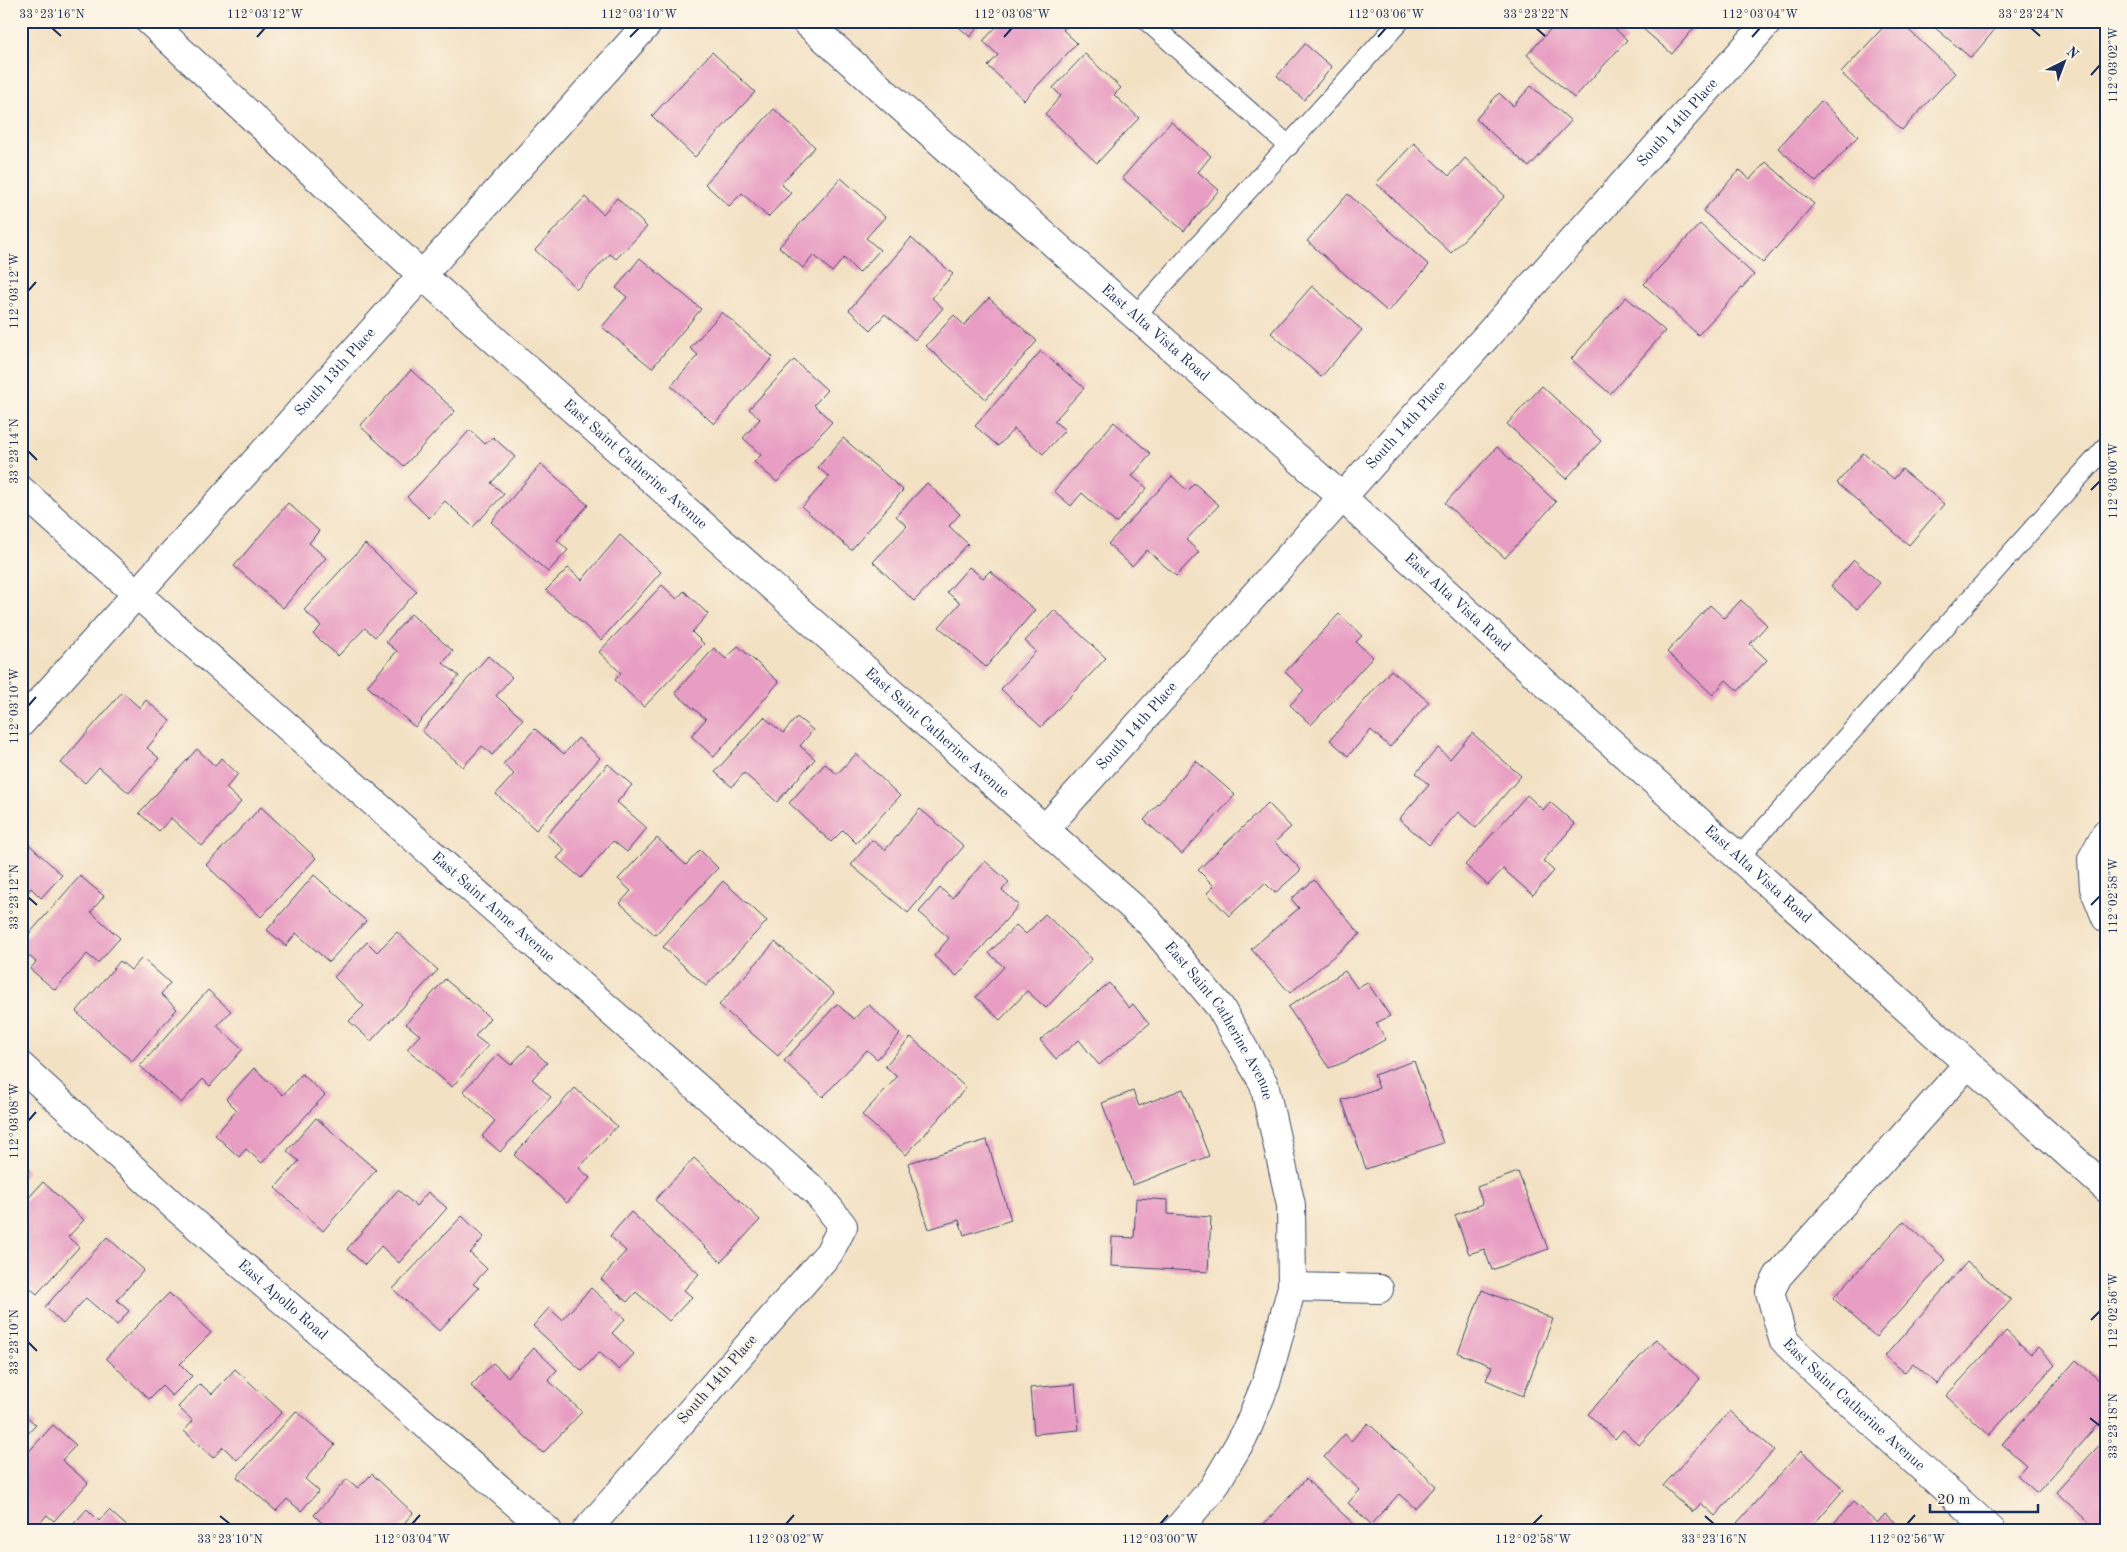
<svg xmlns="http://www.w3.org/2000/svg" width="2127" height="1552" viewBox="0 0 2127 1552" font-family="'Old Standard TT',serif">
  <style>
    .building { fill: #e89dc3 }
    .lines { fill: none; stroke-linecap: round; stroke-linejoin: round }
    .service-casing { stroke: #3b4a6d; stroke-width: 21 }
    .minor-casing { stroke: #3b4a6d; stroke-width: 30 }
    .service { stroke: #fff; stroke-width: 19 }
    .minor { stroke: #fff; stroke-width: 28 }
    .ticks { fill: none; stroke: #1b2f5e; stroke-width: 2 }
    .labels { text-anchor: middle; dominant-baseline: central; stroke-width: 4; stroke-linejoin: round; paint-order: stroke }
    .street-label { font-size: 15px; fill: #1b2f5e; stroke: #fcf5e5 }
    .neatline { fill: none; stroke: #1b2f5e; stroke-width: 2 }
    .ticks-label { font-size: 12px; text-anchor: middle; fill: #1b2f5e }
  </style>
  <rect width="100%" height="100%" fill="#fcf5e5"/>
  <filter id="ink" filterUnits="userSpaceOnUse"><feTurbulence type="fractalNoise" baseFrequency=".02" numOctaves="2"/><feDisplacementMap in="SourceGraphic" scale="10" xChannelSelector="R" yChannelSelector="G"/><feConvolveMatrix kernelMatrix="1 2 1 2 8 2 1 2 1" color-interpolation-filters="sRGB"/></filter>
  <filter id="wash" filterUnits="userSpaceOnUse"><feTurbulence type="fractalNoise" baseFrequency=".0096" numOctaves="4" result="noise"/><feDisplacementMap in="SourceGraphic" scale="20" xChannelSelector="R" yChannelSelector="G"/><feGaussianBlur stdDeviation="1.12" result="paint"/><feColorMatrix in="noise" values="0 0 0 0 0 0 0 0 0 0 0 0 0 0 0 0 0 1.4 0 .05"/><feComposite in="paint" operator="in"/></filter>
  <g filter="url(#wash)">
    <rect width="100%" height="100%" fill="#f3e1c4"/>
    <g id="blocks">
      <path class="building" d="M 952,21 L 983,21 L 970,37 Z
        M 1002,21 L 1071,21 L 1063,30 L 1077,43 L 1024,100 L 988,66 L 998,55 L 983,41 Z
        M 1558,21 L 1569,21 L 1578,29 L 1586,21 L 1607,21 L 1627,40 L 1574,98 L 1527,55 Z
        M 1634,21 L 1700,21 L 1672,54 Z
        M 1889,21 L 1899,21 L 1955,73 L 1902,130 L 1841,73 Z
        M 1927,21 L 2002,21 L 1971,58 Z
        M 1305,44 L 1332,67 L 1304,100 L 1277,76 Z
        M 712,52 L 755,92 L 695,157 L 652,116 Z
        M 1085,54 L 1121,88 L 1114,95 L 1139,118 L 1097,163 L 1045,114 L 1061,96 L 1053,88 Z
        M 1531,86 L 1571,121 L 1529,167 L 1476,119 L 1499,93 L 1513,106 Z
        M 1821,101 L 1858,136 L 1816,182 L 1778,148 Z
        M 774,109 L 815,147 L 781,184 L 791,193 L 768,217 L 742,193 L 729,206 L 705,184 Z
        M 1171,122 L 1211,156 L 1198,172 L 1219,190 L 1184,231 L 1122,178 Z
        M 1414,143 L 1449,176 L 1465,158 L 1505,196 L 1451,253 L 1376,183 Z
        M 1766,162 L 1814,204 L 1763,263 L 1703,211 L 1739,170 L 1750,179 Z
        M 841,178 L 885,217 L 866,238 L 880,250 L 859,273 L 844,258 L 832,272 L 814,255 L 803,268 L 779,247 Z
        M 1348,194 L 1429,265 L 1388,312 L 1307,241 Z
        M 585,197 L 603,214 L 617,198 L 647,227 L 616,259 L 610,254 L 577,289 L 535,250 Z
        M 1700,224 L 1754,275 L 1698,335 L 1644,284 Z
        M 911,238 L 953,274 L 932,298 L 943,308 L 915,340 L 885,314 L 871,330 L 849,310 Z
        M 640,258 L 701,309 L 652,368 L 602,327 L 627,297 L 616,288 Z
        M 1312,286 L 1362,330 L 1321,377 L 1271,333 Z
        M 1626,297 L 1665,331 L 1610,394 L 1571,359 Z
        M 989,298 L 1037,341 L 986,399 L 926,346 L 954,315 L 964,325 Z
        M 722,312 L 773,357 L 714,424 L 671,386 L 698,355 L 690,348 Z
        M 1041,351 L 1084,388 L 1054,421 L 1065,430 L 1043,454 L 1014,429 L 998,446 L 975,426 Z
        M 794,360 L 827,390 L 814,405 L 832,422 L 777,482 L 754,462 L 761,455 L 743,438 L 760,419 L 749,409 Z
        M 411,370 L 455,411 L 404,466 L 360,426 Z
        M 1542,386 L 1601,441 L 1566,479 L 1507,424 Z
        M 1114,422 L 1151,454 L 1132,476 L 1147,488 L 1116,523 L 1082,493 L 1071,506 L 1054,491 Z
        M 470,430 L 485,444 L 493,437 L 515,457 L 491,483 L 504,494 L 473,527 L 445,501 L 429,518 L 407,497 Z
        M 843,438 L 903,490 L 851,550 L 802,507 L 829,477 L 818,467 Z
        M 1497,447 L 1556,502 L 1505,558 L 1445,503 Z
        M 1863,453 L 1894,479 L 1902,469 L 1944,504 L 1909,545 L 1837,483 Z
        M 541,464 L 588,505 L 557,540 L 568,550 L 548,572 L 491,522 Z
        M 1172,476 L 1188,491 L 1194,483 L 1219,505 L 1186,540 L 1199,552 L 1176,576 L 1147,550 L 1132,566 L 1108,544 Z
        M 927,483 L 960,514 L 949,526 L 968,544 L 914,601 L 873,562 L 907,526 L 896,516 Z
        M 288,503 L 319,531 L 309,543 L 326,558 L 283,608 L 234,566 Z
        M 620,535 L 661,572 L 601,640 L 546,590 L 568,568 L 582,580 Z
        M 365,544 L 417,591 L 375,637 L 365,628 L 338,656 L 313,634 L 321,626 L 304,610 Z
        M 1854,560 L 1880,583 L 1857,609 L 1831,586 Z
        M 969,567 L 983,578 L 990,571 L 1035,610 L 986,667 L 939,627 L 960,603 L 947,592 Z
        M 662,585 L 677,599 L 684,591 L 708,614 L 692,632 L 704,644 L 644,707 L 615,680 L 621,673 L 599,652 Z
        M 1741,600 L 1767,625 L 1750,644 L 1767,660 L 1738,691 L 1726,680 L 1713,695 L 1667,652 L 1710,605 L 1724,618 Z
        M 1054,610 L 1106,658 L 1041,727 L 1001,689 L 1036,651 L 1025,641 Z
        M 411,614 L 453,651 L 443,663 L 459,676 L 415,727 L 367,686 L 397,651 L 386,642 Z
        M 1339,614 L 1362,636 L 1356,642 L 1373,657 L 1311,725 L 1290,705 L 1304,690 L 1285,672 Z
        M 738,646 L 779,682 L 714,757 L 691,736 L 706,719 L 675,693 L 714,648 L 726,659 Z
        M 488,656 L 512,677 L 496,696 L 523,719 L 492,755 L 482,746 L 463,767 L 422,731 Z
        M 1391,670 L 1429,702 L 1390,747 L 1371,730 L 1348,756 L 1330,740 Z
        M 122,692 L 140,708 L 146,700 L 170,721 L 147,748 L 159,758 L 129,793 L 99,767 L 85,783 L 61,763 Z
        M 764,717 L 783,733 L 797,717 L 813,730 L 800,746 L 815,759 L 777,802 L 744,773 L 732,787 L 715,772 Z
        M 535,729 L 564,754 L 578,738 L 600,758 L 536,830 L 496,794 L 514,774 L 503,764 Z
        M 1472,733 L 1521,776 L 1476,828 L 1458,812 L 1429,845 L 1399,819 L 1429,785 L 1416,773 L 1438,748 L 1450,759 Z
        M 197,749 L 215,766 L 221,758 L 238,774 L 226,788 L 241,802 L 202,846 L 171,818 L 159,831 L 139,813 Z
        M 856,754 L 900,796 L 856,843 L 843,830 L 831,842 L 789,803 L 825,764 L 837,774 Z
        M 1196,761 L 1235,795 L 1182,854 L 1144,820 Z
        M 608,764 L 632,785 L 617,802 L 647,828 L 627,852 L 613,841 L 581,878 L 557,858 L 565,850 L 547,835 Z
        M 1527,795 L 1543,810 L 1550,802 L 1575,824 L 1543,861 L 1554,871 L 1533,895 L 1503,869 L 1488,885 L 1465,865 Z
        M 1268,803 L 1291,827 L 1275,842 L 1301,870 L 1275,893 L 1265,883 L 1229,916 L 1207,893 L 1214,886 L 1198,870 Z
        M 261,807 L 316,858 L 261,917 L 206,865 Z
        M 920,809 L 964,846 L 908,913 L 851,865 L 872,840 L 885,850 Z
        M 21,837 L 62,875 L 41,898 L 31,888 L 21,899 Z
        M 657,838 L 686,865 L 700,850 L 718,868 L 655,935 L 620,903 L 631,891 L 618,879 Z
        M 985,861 L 1009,882 L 1002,890 L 1019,905 L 957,976 L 934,956 L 949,938 L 919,912 L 940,888 L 952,898 Z
        M 314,875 L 366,921 L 329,962 L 296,933 L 286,946 L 267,930 Z
        M 80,876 L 104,896 L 91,912 L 120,938 L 98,963 L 87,954 L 55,990 L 30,969 L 36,962 L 21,949 L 21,943 Z
        M 1314,880 L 1360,934 L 1290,993 L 1251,949 L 1299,908 L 1291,899 Z
        M 723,881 L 767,921 L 706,986 L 663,947 Z
        M 1045,914 L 1092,959 L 1046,1008 L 1027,991 L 1000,1020 L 976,997 L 1004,967 L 989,953 L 1016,925 L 1026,934 Z
        M 397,932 L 438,970 L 371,1041 L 349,1021 L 364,1006 L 334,977 L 367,942 L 377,952 Z
        M 775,942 L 834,993 L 778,1056 L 719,1005 Z
        M 142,958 L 170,983 L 161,994 L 177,1009 L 132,1061 L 76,1012 L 120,961 L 131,970 Z
        M 1345,971 L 1357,988 L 1367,982 L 1390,1016 L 1376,1023 L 1386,1039 L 1345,1062 L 1329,1068 L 1288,1007 Z
        M 445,979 L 490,1018 L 475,1036 L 488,1046 L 452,1087 L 407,1049 L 420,1035 L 406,1024 Z
        M 1109,983 L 1129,1008 L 1133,1004 L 1149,1024 L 1099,1065 L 1079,1040 L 1056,1059 L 1040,1040 Z
        M 208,990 L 231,1011 L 217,1026 L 243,1049 L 210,1086 L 203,1079 L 181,1103 L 140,1066 Z
        M 837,1004 L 854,1019 L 868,1004 L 900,1034 L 877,1059 L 867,1050 L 823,1097 L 784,1061 Z
        M 911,1037 L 966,1088 L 906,1155 L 862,1115 L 897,1077 L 885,1066 Z
        M 529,1046 L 547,1063 L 532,1079 L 551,1097 L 500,1152 L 482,1136 L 495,1121 L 463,1091 L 498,1054 L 511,1065 Z
        M 1414,1061 L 1443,1143 L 1366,1169 L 1342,1100 L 1379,1088 L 1374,1075 Z
        M 254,1068 L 283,1095 L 302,1074 L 325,1095 L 262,1163 L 246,1149 L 239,1157 L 215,1135 L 237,1110 L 226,1099 Z
        M 575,1088 L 617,1126 L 579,1168 L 590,1178 L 567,1203 L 514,1155 Z
        M 1183,1089 L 1209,1156 L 1133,1185 L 1102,1103 L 1133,1091 L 1139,1106 Z
        M 316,1118 L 376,1170 L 323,1231 L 275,1188 L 299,1161 L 287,1151 Z
        M 987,1140 L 1011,1220 L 964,1235 L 959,1220 L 929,1229 L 908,1163 Z
        M 694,1158 L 760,1220 L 721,1262 L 655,1200 Z
        M 21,1164 L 29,1170 L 21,1179 Z
        M 1518,1172 L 1548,1249 L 1492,1270 L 1484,1249 L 1469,1254 L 1455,1215 L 1483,1204 L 1477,1187 Z
        M 43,1182 L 84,1220 L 68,1237 L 79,1247 L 37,1294 L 21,1280 L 21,1206 Z
        M 398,1190 L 416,1206 L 428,1192 L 447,1208 L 399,1263 L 381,1246 L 365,1265 L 347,1249 Z
        M 1136,1198 L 1168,1200 L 1168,1214 L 1211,1217 L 1208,1272 L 1111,1266 L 1112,1237 L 1134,1238 Z
        M 631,1212 L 699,1274 L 684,1290 L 692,1297 L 669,1321 L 636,1292 L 627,1302 L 601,1279 L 626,1251 L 610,1236 Z
        M 462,1216 L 484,1237 L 470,1253 L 487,1269 L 473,1284 L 479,1288 L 439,1331 L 393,1289 Z
        M 1904,1221 L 1946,1260 L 1876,1337 L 1833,1298 Z
        M 107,1237 L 144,1270 L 117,1300 L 129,1311 L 117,1325 L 86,1298 L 63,1324 L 45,1307 Z
        M 1967,1262 L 2011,1300 L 1937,1384 L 1913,1363 L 1904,1373 L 1885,1356 Z
        M 591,1288 L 625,1319 L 612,1333 L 634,1354 L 619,1370 L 599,1352 L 582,1371 L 533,1326 L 549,1308 L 562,1320 Z
        M 1482,1290 L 1553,1319 L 1523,1396 L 1486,1380 L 1492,1366 L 1458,1353 Z
        M 169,1293 L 211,1333 L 180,1364 L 192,1376 L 172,1396 L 162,1386 L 149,1399 L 106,1358 Z
        M 2006,1331 L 2031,1354 L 2038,1347 L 2055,1365 L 1989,1435 L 1946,1396 Z
        M 1656,1339 L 1700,1379 L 1639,1445 L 1623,1430 L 1615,1439 L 1588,1414 Z
        M 534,1348 L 557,1370 L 548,1380 L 582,1412 L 543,1453 L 471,1386 L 493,1363 L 508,1377 Z
        M 2076,1360 L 2106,1386 L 2106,1415 L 2037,1493 L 2017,1475 L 2026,1465 L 2002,1444 Z
        M 235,1369 L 282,1412 L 237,1460 L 223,1447 L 213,1458 L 184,1431 L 193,1421 L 178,1407 L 200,1384 L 212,1394 Z
        M 1075,1384 L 1079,1430 L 1034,1434 L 1030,1388 Z
        M 21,1411 L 36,1425 L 21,1441 Z
        M 296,1411 L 335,1445 L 305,1479 L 319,1491 L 301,1511 L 287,1499 L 276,1511 L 237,1477 Z
        M 1730,1411 L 1774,1450 L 1715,1516 L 1701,1503 L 1693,1512 L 1663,1486 Z
        M 1368,1423 L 1436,1486 L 1415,1508 L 1399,1494 L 1371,1524 L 1348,1503 L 1360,1490 L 1324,1457 L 1345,1434 L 1351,1441 Z
        M 53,1425 L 76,1445 L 62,1460 L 88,1483 L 54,1521 L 47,1515 L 33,1531 L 25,1531 L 21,1528 L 21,1460 Z
        M 2106,1438 L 2106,1526 L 2101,1531 L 2098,1531 L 2056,1492 Z
        M 1801,1451 L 1844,1489 L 1808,1531 L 1746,1531 L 1737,1523 Z
        M 372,1474 L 413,1513 L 397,1531 L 330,1531 L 314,1515 L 347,1479 L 358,1488 Z
        M 1306,1479 L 1360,1530 L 1359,1531 L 1261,1531 L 1259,1529 Z
        M 1853,1502 L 1877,1523 L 1885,1514 L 1904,1531 L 1827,1531 Z
        M 87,1509 L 99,1521 L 109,1510 L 132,1531 L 73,1531 L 70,1528 Z"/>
    </g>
  </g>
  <g filter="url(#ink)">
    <use href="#blocks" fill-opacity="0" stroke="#3b4a6d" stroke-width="1"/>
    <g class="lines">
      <defs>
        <path id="service" d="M 1147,21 L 1289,146
          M 1135,316 L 1400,21
          M 1739,857 L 2106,447"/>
        <g id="minor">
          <path id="s1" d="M 149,21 L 423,276 L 1147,920 L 1220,1007 L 1264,1084 L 1291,1205 L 1292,1287 L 1266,1383 L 1245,1434 L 1213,1488 L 1176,1531"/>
          <path id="s2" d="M 805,21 L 1098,283 L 1342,497 L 1514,655 L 2106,1188"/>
          <path id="s3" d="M 21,490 L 137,594 L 817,1193 L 843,1226 L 829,1253 L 586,1531"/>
          <path id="s4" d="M 21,723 L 650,21"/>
          <path id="s5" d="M 1045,829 L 1769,21"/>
          <path d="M 2106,833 L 2092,859 L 2094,888 L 2106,918"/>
          <path id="s6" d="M 1968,1064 L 1778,1276 L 1770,1292 L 1783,1339 L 1803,1360 L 1992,1531"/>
          <path id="s7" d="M 21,1066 L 173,1205 L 548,1531"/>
          <path d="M 1292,1287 L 1379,1289"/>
        </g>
      </defs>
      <use href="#service" class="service-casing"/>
      <use href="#minor" class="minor-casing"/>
      <use href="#service" class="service"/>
      <use href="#minor" class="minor"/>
    </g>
  </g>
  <path class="ticks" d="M 52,28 L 61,36M 1536,28 L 1545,36M 2031,28 L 2040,36M 257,37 L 265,28M 630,37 L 639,28M 1004,37 L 1012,28M 1378,37 L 1386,28M 1752,37 L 1760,28M 2091,75 L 2100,65M 28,291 L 36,282M 28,451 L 37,460M 2091,490 L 2100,481M 28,706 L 36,697M 28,897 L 37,905M 2091,905 L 2100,896M 28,1121 L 36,1112M 2091,1320 L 2100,1311M 28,1342 L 37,1351M 2090,1418 L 2100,1426M 220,1516 L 230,1524M 1705,1516 L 1714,1524M 412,1524 L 420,1515M 786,1524 L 794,1515M 1160,1524 L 1168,1515M 1533,1524 L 1542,1515M 1907,1524 L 1915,1515"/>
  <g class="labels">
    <g class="street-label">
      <text stroke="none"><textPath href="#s5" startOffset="948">South 14th Place</textPath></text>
      <text stroke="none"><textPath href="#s2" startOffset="469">East Alta Vista Road</textPath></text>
      <text stroke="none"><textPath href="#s4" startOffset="471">South 13th Place</textPath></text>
      <text stroke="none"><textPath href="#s5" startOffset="542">South 14th Place</textPath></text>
      <text stroke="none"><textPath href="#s1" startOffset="658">East Saint Catherine Avenue</textPath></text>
      <text stroke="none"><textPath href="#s2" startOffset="874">East Alta Vista Road</textPath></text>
      <text stroke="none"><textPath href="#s5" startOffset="138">South 14th Place</textPath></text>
      <text stroke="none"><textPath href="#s1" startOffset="1062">East Saint Catherine Avenue</textPath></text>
      <text stroke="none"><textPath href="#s2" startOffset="1279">East Alta Vista Road</textPath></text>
      <text stroke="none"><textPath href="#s3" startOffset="630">East Saint Anne Avenue</textPath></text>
      <text stroke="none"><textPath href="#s1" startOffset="1468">East Saint Catherine Avenue</textPath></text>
      <text stroke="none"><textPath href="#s7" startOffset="351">East Apollo Road</textPath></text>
      <text transform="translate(718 1380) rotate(-49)">South 14th Place</text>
      <text stroke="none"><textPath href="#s6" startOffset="448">East Saint Catherine Avenue</textPath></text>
    </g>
  </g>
  <rect width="2127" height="1552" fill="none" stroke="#fcf5e5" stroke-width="55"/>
  <g transform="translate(2064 62) rotate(42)" stroke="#fcf5e5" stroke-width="4" paint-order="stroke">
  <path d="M0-4L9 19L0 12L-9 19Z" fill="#1b2f5e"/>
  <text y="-8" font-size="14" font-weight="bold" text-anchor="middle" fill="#1b2f5e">N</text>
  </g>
  <path d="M1930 1504v8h108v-8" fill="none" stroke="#1b2f5e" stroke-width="2.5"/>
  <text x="1937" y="1504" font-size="15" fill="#1b2f5e" stroke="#fcf5e5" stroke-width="4" paint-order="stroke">20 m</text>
  <rect x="28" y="28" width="2072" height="1496" class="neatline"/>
  <g class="ticks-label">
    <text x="52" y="18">33°23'16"N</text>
    <text x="265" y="18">112°03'12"W</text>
    <text x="639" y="18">112°03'10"W</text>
    <text x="1012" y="18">112°03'08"W</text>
    <text x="1386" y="18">112°03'06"W</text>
    <text x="1536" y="18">33°23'22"N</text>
    <text x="1760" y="18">112°03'04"W</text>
    <text x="2031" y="18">33°23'24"N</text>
    <text transform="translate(2113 65) rotate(-90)" y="4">112°03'02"W</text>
    <text transform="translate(14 291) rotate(-90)" y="4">112°03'12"W</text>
    <text transform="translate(14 451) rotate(-90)" y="4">33°23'14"N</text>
    <text transform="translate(2113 481) rotate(-90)" y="4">112°03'00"W</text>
    <text transform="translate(14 706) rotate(-90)" y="4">112°03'10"W</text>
    <text transform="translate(2113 896) rotate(-90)" y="4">112°02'58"W</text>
    <text transform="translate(14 897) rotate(-90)" y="4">33°23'12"N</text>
    <text transform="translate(14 1121) rotate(-90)" y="4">112°03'08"W</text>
    <text transform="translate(2113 1311) rotate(-90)" y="4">112°02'56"W</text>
    <text transform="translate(14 1342) rotate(-90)" y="4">33°23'10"N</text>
    <text transform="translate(2113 1426) rotate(-90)" y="4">33°23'18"N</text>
    <text x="230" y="1543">33°23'10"N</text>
    <text x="412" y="1543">112°03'04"W</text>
    <text x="786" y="1543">112°03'02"W</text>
    <text x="1160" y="1543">112°03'00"W</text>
    <text x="1533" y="1543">112°02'58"W</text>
    <text x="1714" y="1543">33°23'16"N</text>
    <text x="1907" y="1543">112°02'56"W</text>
  </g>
</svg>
